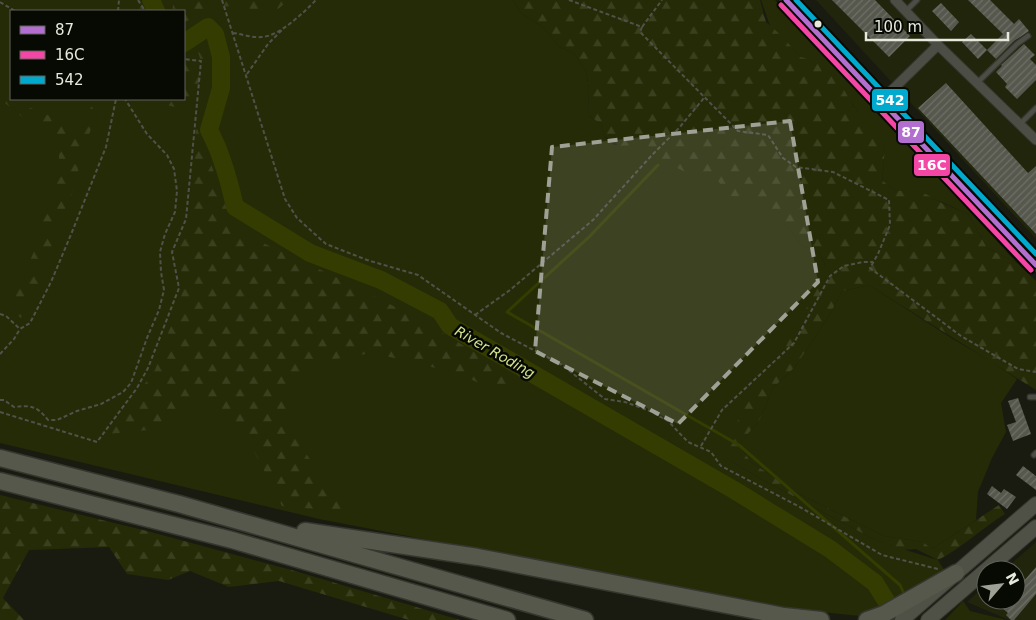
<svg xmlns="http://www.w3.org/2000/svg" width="1036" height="620" viewBox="0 0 1036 620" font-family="'DejaVu Sans',sans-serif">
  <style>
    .built { fill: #20250b }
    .green { fill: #252b06; fill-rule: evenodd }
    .forest { fill: url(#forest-firs) }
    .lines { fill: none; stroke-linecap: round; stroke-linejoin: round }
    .stream { stroke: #343c01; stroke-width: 3 }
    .river { stroke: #343c01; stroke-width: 18 }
    .building { fill: url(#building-hatch) }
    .service-casing { stroke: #35362f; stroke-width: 7 }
    .minor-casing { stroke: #35362f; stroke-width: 11 }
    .tertiary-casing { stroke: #35362f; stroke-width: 14 }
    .primary-casing { stroke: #35362f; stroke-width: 16 }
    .motorway-casing { stroke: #35362f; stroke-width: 19 }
    .path { stroke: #50524a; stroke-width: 2; stroke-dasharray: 4 2.5; stroke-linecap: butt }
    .service { stroke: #4c4e45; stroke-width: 4.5 }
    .minor { stroke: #4c4e45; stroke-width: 9 }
    .tertiary { stroke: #4c4e45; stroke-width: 11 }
    .primary { stroke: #4f5146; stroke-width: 14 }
    .motorway { stroke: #56584c; stroke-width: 16 }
    .bus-1-casing { stroke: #070903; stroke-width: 9 }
    .bus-2-casing { stroke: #070903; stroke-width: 9 }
    .bus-3-casing { stroke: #070903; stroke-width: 9 }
    .bus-1 { stroke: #b36fd0; stroke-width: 5 }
    .bus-2 { stroke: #f346a5; stroke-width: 5 }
    .bus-3 { stroke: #00a9ce; stroke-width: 5 }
    .marked { fill: #9ea195; fill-opacity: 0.2; stroke: #9ea195; stroke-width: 4; stroke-dasharray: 10 6; stroke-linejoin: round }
    .bus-dot { fill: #e6e9dc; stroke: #070903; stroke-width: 2 }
    .labels { text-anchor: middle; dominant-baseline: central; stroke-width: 5; stroke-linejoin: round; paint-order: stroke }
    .water-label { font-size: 14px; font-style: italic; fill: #d3e38b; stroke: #070903 }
    .line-badge { stroke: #070903; stroke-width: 2 }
    .badge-label { font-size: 14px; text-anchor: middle; font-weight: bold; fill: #fff }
  </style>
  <defs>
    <pattern id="forest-firs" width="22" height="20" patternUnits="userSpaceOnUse" patternTransform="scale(1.25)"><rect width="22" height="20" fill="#252b06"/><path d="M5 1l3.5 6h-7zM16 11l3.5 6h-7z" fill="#3a401e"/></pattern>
    <pattern id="building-hatch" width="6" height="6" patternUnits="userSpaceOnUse" patternTransform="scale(1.25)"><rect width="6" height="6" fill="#56584e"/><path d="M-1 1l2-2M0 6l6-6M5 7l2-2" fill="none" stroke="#6e7067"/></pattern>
  </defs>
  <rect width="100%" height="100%" fill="#191b10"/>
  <path class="built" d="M 816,0 L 1036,0 L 1036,239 Z
    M 1036,542 L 1036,620 L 1009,620 L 967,602 L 986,585 L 986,600 L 1016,600 L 1016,570 L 1004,570 Z"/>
  <path class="green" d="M 0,0 L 513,0 L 521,13 L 543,27 L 559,47 L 574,53 L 586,71 L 589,89 L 588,115 L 601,124 L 604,136 L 614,145 L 632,143 L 717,173 L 790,229 L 801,245 L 819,252 L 825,264 L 821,292 L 782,353 L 731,461 L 763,480 L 877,541 L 938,560 L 946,573 L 860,616 L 781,608 L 319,519 L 0,443 ZM 11,11 L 184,11 L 184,99 L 11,99 Z
    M 761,0 L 775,0 L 791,16 L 1017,263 L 987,248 L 968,214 L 930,197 L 894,190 L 882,180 L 885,150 L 829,71 L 799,56 L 770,26 Z
    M 869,285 L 953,339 L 992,362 L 1017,379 L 1001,403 L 1006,432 L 992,458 L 978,492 L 976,520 L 932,549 L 922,542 L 884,536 L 799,494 L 751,462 L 739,445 L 760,419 L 773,388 L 795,367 L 829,316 L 842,291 Z
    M 963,601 L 970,611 L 1007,620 L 945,620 Z"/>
  <path class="forest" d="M 174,0 L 289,0 L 278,9 L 256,13 L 239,5 L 213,8 L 185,22 L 184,22 L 184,11 L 172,11 Z
    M 513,0 L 760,0 L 766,22 L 783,37 L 799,56 L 825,66 L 840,83 L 854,107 L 875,132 L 885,150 L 882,180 L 894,190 L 926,194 L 942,203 L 968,214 L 987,248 L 1017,263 L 1036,281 L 1036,390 L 869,285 L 842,291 L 829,316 L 795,367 L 773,388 L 760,419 L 739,445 L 751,462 L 799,494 L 884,536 L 923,542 L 932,549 L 999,505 L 1005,514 C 982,528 962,548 938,560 L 916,549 L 902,550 L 877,541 L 763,480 L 731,461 L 726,446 L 743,410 L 763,380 L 782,353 L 820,283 L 825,264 L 819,252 L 801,245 L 790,229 L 745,197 L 729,196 L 713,174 L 687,173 L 652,155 L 631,145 L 620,146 L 604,136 L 601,124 L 588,115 L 589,89 L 586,71 L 574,53 L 559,47 L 543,27 L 521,13 Z
    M 124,4 L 142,4 L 146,11 L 123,11 Z
    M 198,52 L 210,57 L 193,96 L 190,110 L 170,106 L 157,99 L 184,99 L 184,59 L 201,61 Z
    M 0,88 L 8,89 L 11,93 L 11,99 L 18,99 L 26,106 L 77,127 L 97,99 L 99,99 L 103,104 L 94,121 L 80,159 L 76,185 L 64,211 L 39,282 L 21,318 L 11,310 L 17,291 L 35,249 L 43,216 L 56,187 L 59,173 L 59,156 L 56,134 L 25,119 L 0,99 Z
    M 196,126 L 219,185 L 233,229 C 305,262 377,295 446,335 C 468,348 490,362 511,375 L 504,395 L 464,376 L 421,364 L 372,353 L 324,361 L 296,376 L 285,393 L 292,434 L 322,476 L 359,513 L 282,506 L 242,428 L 205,394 L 168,428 L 108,434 L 155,370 L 185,285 L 176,250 L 191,219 Z
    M 0,495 L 147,531 L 295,571 L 460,620 L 409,620 L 279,581 L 229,587 L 190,571 L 168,580 L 127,574 L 109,547 L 29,550 L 3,598 L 24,620 L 0,620 Z"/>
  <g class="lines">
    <path class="stream" d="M 658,165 L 589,237 L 507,312 L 739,445 L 900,585 L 905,596"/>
    <path class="river" d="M 151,0 L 156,11
      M 184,43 L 208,27 L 215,34 L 221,57 L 221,88 L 209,130 C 222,154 229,180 235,207 L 310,253 L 381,280 L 440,311 L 450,326 L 734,490 L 830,549 L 875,583 L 898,620"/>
  </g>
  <path class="building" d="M 832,0 L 875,0 L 910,36 L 889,57 Z
    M 968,0 L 990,0 L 1014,24 L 1019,19 L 1029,31 L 1014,41 L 996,59 L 987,50 L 1003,34 Z
    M 941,3 L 959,22 L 951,31 L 932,11 Z
    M 971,34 L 987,50 L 978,59 L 962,42 Z
    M 1024,44 L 1035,55 L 1030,59 L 1036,65 L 1036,80 L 1017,99 L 1005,87 L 1007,84 L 996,72 L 1002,66 L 1001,65 Z
    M 946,83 L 1028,173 L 1036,166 L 1036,234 L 918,108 Z
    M 1018,398 L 1031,434 L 1013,441 L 1007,425 L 1016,422 L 1008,401 Z
    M 1023,466 L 1036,476 L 1036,490 L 1016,475 Z
    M 992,486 L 1001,493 L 1004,489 L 1016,497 L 1007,509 L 987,494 Z
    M 1036,567 L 1036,594 L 1014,620 L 1011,620 L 1006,615 L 1008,613 L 1002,608 L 1008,600 L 1016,600 L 1016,590 Z"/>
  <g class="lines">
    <defs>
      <path id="service" d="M 906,11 L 917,0
        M 977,83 L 1017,44 L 1028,36
        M 1020,124 L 1036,108
        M 1030,397 L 1036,397
        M 1034,455 L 1036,453"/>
      <path id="minor" d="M 895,0 L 938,45 L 1036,140
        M 881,101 L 938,45"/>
      <path id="tertiary" d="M 786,0 L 1036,265"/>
      <path id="primary" d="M 902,620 L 1036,504
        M 928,620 L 1036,527"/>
      <path id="motorway" d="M 0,458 L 179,504 L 585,620
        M 0,481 L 232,540 L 507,620
        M 305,531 L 478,557 L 784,616 L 821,620
        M 867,620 L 884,614 L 956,573"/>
    </defs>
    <use href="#service" class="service-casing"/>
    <use href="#minor" class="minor-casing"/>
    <use href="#tertiary" class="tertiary-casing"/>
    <use href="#primary" class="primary-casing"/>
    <use href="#motorway" class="motorway-casing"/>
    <path class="path" d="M 138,0 L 145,11
      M 222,0 L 285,199 L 297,218 L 326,244 L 367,260 L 418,275 L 501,333 L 562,365 L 605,399 L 625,402 L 650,411 L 668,421 L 688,442 L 711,452 L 721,466 L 798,506 L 882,555 L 938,569
      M 569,0 L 642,27 L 662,0
      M 0,2 L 15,11
      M 118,11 L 119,0
      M 642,27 L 640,32 L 738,131 L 768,135 L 783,158 L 796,167 L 833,172 L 889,200 L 890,225 L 878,254 L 870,268 L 961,336 L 1018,369 L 1036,372
      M 233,33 C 242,34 252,38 261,37 C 279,37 304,12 316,0
      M 247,74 L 268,44 L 283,29
      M 0,314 L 6,316 L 20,329 L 30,323 L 51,282 L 72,232 L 106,147 L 116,99
      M 475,315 L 510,290 L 593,220 L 652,155 L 679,128 L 704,98
      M 0,354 L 14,339 L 20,329
      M 0,400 L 4,400 L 14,407 C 31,405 37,406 48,420 L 57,420 L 77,411 L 101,404 L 123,392 L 131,383 L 147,338 L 159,310 L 164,290 L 161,272 L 160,252 L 165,234 L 175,212 L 177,191 L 174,169 L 167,155 L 147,134 L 125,99
      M 0,412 L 97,442 L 137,388 L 148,368 L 179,288 L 172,252 L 186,219 L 201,61 L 184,59
      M 701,446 L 722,410 L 794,343 L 830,276 L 844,266 L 863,262 L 873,262"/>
    <use href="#service" class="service"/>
    <use href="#minor" class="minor"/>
    <use href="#tertiary" class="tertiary"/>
    <use href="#primary" class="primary"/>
    <use href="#motorway" class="motorway"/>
    <defs>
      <path id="bus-1" d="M 786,0 L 1036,265"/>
      <path id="bus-2" d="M 781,5 L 1031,270"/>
      <path id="bus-3" d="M 796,0 L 1036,254"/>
    </defs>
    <use href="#bus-1" class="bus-1-casing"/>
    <use href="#bus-2" class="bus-2-casing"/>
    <use href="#bus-3" class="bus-3-casing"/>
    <use href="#bus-1" class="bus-1"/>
    <use href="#bus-2" class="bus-2"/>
    <use href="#bus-3" class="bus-3"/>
  </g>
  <path class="marked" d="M 790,121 L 818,282 L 678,424 L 535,351 L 552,147 Z"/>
  <circle class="bus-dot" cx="818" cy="24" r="4.5"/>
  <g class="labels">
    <g class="water-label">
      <text transform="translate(495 352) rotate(30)">River Roding</text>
    </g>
  </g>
  <g class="line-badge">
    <rect x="871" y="88" width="38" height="24" rx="5" fill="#00a9ce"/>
    <rect x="897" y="120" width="28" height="24" rx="5" fill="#b36fd0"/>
    <rect x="913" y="153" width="38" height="24" rx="5" fill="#f346a5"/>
  </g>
  <g class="badge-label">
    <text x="890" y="105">542</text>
    <text x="911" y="137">87</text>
    <text x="932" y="170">16C</text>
  </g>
  <rect x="10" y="10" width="175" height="90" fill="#070903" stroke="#60635a"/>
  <rect x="20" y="26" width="25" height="8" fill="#b36fd0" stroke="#60635a"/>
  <text x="55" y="35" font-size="15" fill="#e6e9dc">87</text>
  <rect x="20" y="51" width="25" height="8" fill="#f346a5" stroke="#60635a"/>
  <text x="55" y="60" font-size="15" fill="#e6e9dc">16C</text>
  <rect x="20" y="76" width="25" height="8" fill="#00a9ce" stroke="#60635a"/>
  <text x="55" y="85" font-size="15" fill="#e6e9dc">542</text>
  <g transform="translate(1001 585) rotate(62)"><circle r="24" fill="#070903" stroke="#60635a"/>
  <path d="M0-4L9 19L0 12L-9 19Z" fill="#9ea195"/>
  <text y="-8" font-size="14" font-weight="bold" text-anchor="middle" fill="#e6e9dc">N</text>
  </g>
  <path d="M866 32v8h142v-8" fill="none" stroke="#e6e9dc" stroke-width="2.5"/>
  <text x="874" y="32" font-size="15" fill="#e6e9dc" stroke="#070903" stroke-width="4" paint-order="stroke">100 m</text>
</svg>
